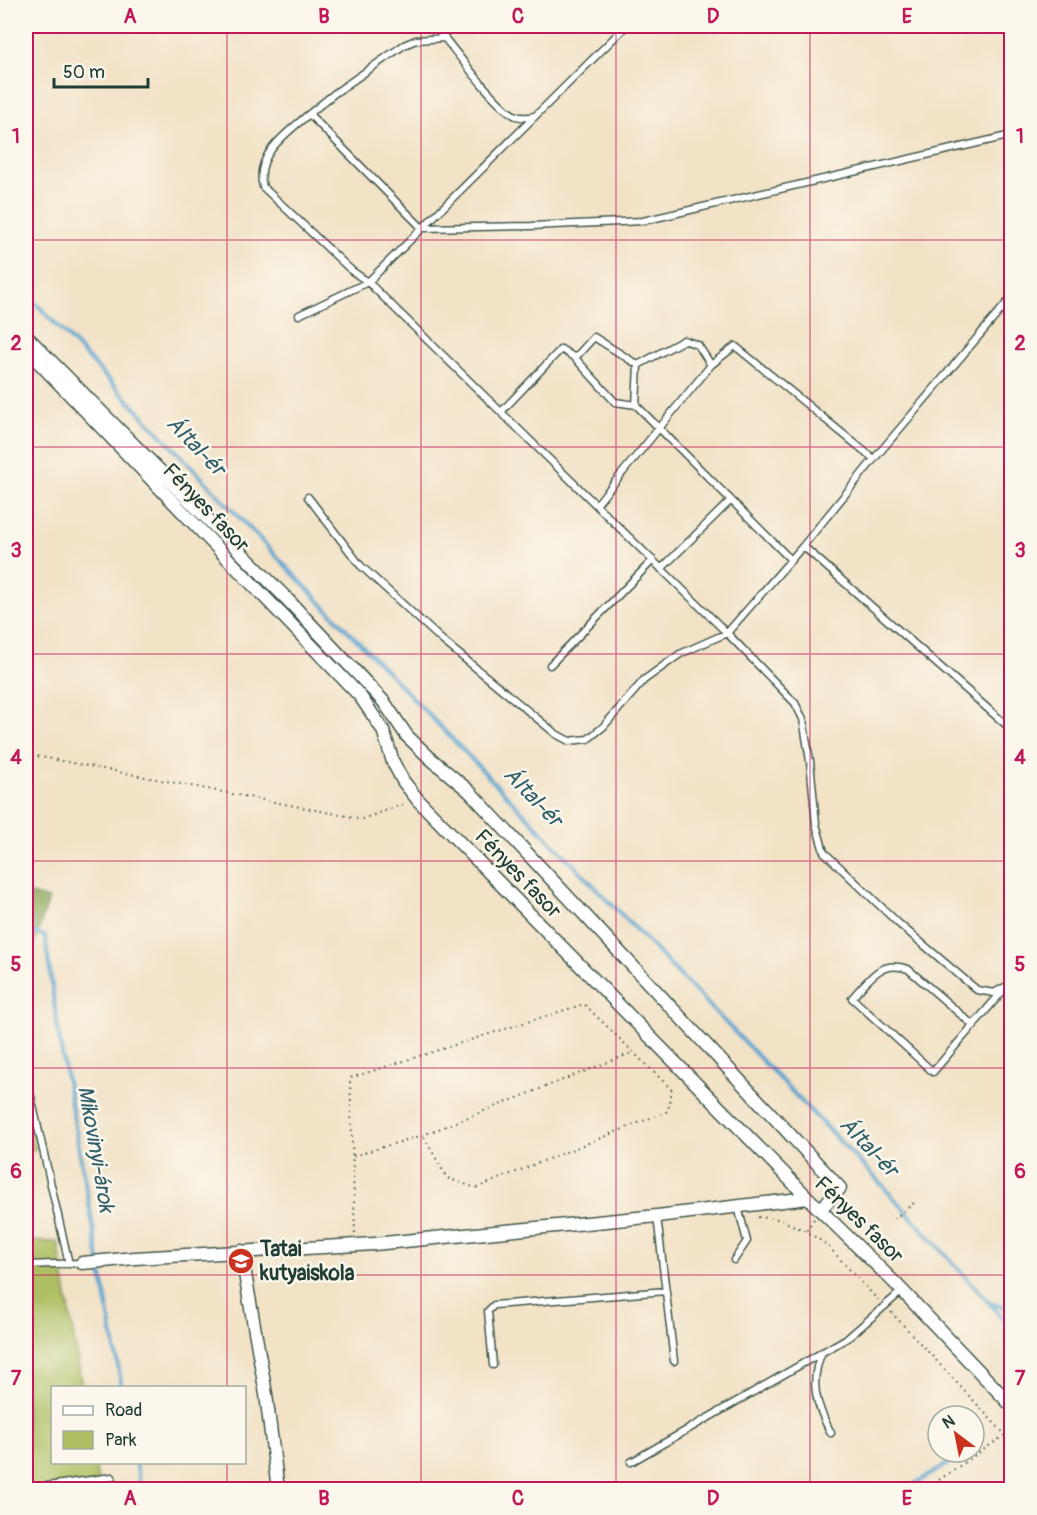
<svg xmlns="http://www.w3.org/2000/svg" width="1037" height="1515" viewBox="0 0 1037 1515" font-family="Pangolin,sans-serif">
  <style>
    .green { fill: #adbf62; stroke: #667e4b; stroke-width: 1.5 }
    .forest { fill: #8aa658; stroke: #547246; stroke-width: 1.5 }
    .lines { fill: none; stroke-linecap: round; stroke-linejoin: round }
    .stream { stroke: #54a2ce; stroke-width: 4 }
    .service-casing { stroke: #3f564a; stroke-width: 9 }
    .minor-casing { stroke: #3f564a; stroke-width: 15 }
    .path { stroke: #3f564a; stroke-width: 2; stroke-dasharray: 1.5 4.5; stroke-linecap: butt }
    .service { stroke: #fff; stroke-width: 6 }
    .minor { stroke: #fff; stroke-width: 12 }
    .grid { fill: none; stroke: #c2185b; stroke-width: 1.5; stroke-opacity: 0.55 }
    .labels { text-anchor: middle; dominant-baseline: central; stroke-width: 5; stroke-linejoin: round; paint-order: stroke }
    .street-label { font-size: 21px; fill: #1f3d34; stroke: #fbf7ec }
    .poi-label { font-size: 21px; font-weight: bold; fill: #1f3d34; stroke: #fbf7ec; text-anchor: start }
    .water-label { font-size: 22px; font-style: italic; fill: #32606a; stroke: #fbf7ec }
    .neatline { fill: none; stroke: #c2185b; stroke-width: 2 }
    .grid-label { font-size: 20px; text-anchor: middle; font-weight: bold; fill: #c2185b }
  </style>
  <rect width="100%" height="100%" fill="#fbf7ec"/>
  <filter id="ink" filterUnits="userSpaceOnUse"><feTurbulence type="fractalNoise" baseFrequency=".0167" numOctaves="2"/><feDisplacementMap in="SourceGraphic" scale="12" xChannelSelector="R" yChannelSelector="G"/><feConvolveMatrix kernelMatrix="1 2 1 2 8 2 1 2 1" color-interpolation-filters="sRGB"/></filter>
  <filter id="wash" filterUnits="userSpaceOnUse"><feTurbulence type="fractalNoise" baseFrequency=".008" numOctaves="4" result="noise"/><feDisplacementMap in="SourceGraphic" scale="24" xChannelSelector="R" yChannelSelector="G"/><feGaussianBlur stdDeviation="1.35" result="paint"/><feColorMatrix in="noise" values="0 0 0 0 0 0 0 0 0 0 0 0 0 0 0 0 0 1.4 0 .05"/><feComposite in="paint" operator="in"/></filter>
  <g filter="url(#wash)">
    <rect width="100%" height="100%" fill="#f2e2c6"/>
    <path class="green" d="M 26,1116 L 36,1149 L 26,1152 Z
      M 26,1241 L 58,1242 L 82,1387 L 52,1388 L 52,1462 L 95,1463 L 99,1489 L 26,1490 Z"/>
    <path class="forest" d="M 26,893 L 49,899 L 29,958 L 26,958 Z"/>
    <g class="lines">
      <path class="stream" d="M 26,293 L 300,581 L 884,1187 L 1012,1328
        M 26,931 L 45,936 L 59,1037 L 122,1388
        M 989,1303 L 1012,1309
        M 136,1462 L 141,1490
        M 905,1490 L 967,1452"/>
    </g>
  </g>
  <g filter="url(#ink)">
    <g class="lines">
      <defs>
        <path id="service" d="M 435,26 C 450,44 497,108 516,116 C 523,118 527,118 534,116
          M 445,38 L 416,40 L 404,45 L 335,93 L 309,114 L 422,228 L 531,226 L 643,221 L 1012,135
          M 309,114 C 287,133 254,155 263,187 L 352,271 L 368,282 L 727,633 L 795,703 L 803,719 L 810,761 L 816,824 L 824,852 L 898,923 L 977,990 L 994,993 L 1007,986 L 1012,981
          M 299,315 L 368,282 L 626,26
          M 638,365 L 636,405 L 615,402 L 575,358 L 594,337 L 638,365 L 684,340 L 698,345 L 711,365 L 735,346 L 874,459
          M 636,405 L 791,560
          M 501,412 L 561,349 L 575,358
          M 308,497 L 360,565 L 443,641 L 556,734 L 569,741 L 588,739 L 603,727 L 644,680 L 680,654 L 727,633 L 803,546 L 874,459 L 1012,297
          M 596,505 L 711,365
          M 803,546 L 1012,730
          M 661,569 L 731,500
          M 550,665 L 653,560
          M 974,1026 L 908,969 C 880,959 870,979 852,998 L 933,1072 L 1007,986 L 1012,991
          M 26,1075 L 69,1264
          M 657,1216 L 674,1361
          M 734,1260 L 747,1241 L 738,1207
          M 26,1265 L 82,1263
          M 822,1352 C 809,1382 816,1405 831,1433
          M 493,1365 L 488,1311 L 494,1305 L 666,1291
          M 631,1462 L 849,1337 L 902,1291
          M 26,1489 L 112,1477"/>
        <path id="minor" d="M 26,336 L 286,598 L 384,702 L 407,736 L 431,759 L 469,791 L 840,1188 L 820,1210
          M 26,349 L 360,696 L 383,730 L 393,762 L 403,781 L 418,800 L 808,1198 L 894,1282 L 1012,1406
          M 241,1251 L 266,1394 L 278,1490
          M 82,1263 L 135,1258 L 374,1244 L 657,1216 L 808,1198"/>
      </defs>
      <use href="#service" class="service-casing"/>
      <use href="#minor" class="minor-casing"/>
      <path class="path" d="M 26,754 L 362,819 L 407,803
        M 353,1156 L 423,1135 L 634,1052
        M 758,1217 L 778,1219 L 806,1231
        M 814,1219 L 806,1231 L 827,1245 L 878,1300
        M 894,1219 L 915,1202
        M 355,1233 L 350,1078 L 584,1004 L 672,1090 L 668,1111 L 476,1188 L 447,1178 L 423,1135
        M 891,1312 L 1012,1442
        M 924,1490 L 1005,1435 L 1012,1426"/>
      <use href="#service" class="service"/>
      <use href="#minor" class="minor"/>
    </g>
  </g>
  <path class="grid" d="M 227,26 L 227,1388M 421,26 L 421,1490M 616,26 L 616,1490M 810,26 L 810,1490M 26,240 L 1012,240M 26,447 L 1012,447M 26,654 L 1012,654M 26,861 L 1012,861M 26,1068 L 1012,1068M 26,1275 L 1012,1275M 227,1462 L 227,1490"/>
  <defs>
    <symbol id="school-disc" viewBox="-11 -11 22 22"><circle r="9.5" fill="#c8321e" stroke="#fbf7ec"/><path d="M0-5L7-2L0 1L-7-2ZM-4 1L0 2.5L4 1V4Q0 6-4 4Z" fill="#fff"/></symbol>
  </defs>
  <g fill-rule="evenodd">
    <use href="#school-disc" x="226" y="1246" width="30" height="30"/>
  </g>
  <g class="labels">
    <g class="street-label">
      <text transform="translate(206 508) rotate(46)">Fényes fasor</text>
      <text transform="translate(518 874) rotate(46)">Fényes fasor</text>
      <text transform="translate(859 1220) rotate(44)">Fényes fasor</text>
    </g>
    <g class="poi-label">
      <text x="260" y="1249">Tatai<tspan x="260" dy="24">kutyaiskola</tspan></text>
    </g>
    <g class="water-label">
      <text transform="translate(196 446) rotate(46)">Által-ér</text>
      <text transform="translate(533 797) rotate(46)">Által-ér</text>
      <text transform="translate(869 1147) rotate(46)">Által-ér</text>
      <text transform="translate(96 1149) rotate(80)">Mikovinyi-árok</text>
    </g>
  </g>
  <rect width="1037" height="1515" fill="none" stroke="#fbf7ec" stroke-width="66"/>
  <rect x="51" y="1386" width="195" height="78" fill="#fbf7ec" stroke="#a3ada2" stroke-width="1.5"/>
  <rect x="63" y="1406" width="30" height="9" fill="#ffffff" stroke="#a3ada2" stroke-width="1.5"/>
  <text x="105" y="1416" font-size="18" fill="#1f3d34">Road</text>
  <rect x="63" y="1431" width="30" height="18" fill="#adbf62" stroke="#a3ada2" stroke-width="1.5"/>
  <text x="105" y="1446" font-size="18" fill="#1f3d34">Park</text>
  <g transform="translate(956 1434) rotate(328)"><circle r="28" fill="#fbf7ec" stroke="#a3ada2" stroke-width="1.5"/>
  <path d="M0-4.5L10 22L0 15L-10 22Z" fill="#c8321e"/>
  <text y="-9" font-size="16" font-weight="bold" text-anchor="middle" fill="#1f3d34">N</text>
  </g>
  <path d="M54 78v9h94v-9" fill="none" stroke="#1f3d34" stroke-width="3"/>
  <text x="63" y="78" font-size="18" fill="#1f3d34" stroke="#fbf7ec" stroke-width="4.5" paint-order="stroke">50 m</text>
  <rect x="33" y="33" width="971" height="1449" class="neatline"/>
  <g class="grid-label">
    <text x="130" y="23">A</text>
    <text x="324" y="23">B</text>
    <text x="518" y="23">C</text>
    <text x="713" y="23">D</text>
    <text x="907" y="23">E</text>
    <text x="16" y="143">1</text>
    <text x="1020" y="143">1</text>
    <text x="16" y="350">2</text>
    <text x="1020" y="350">2</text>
    <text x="16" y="557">3</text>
    <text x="1020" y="557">3</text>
    <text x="16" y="764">4</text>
    <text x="1020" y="764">4</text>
    <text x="16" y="971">5</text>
    <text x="1020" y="971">5</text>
    <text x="16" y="1178">6</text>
    <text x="1020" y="1178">6</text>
    <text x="16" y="1385">7</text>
    <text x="1020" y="1385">7</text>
    <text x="130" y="1505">A</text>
    <text x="324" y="1505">B</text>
    <text x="518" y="1505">C</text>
    <text x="713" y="1505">D</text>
    <text x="907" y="1505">E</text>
  </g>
</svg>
